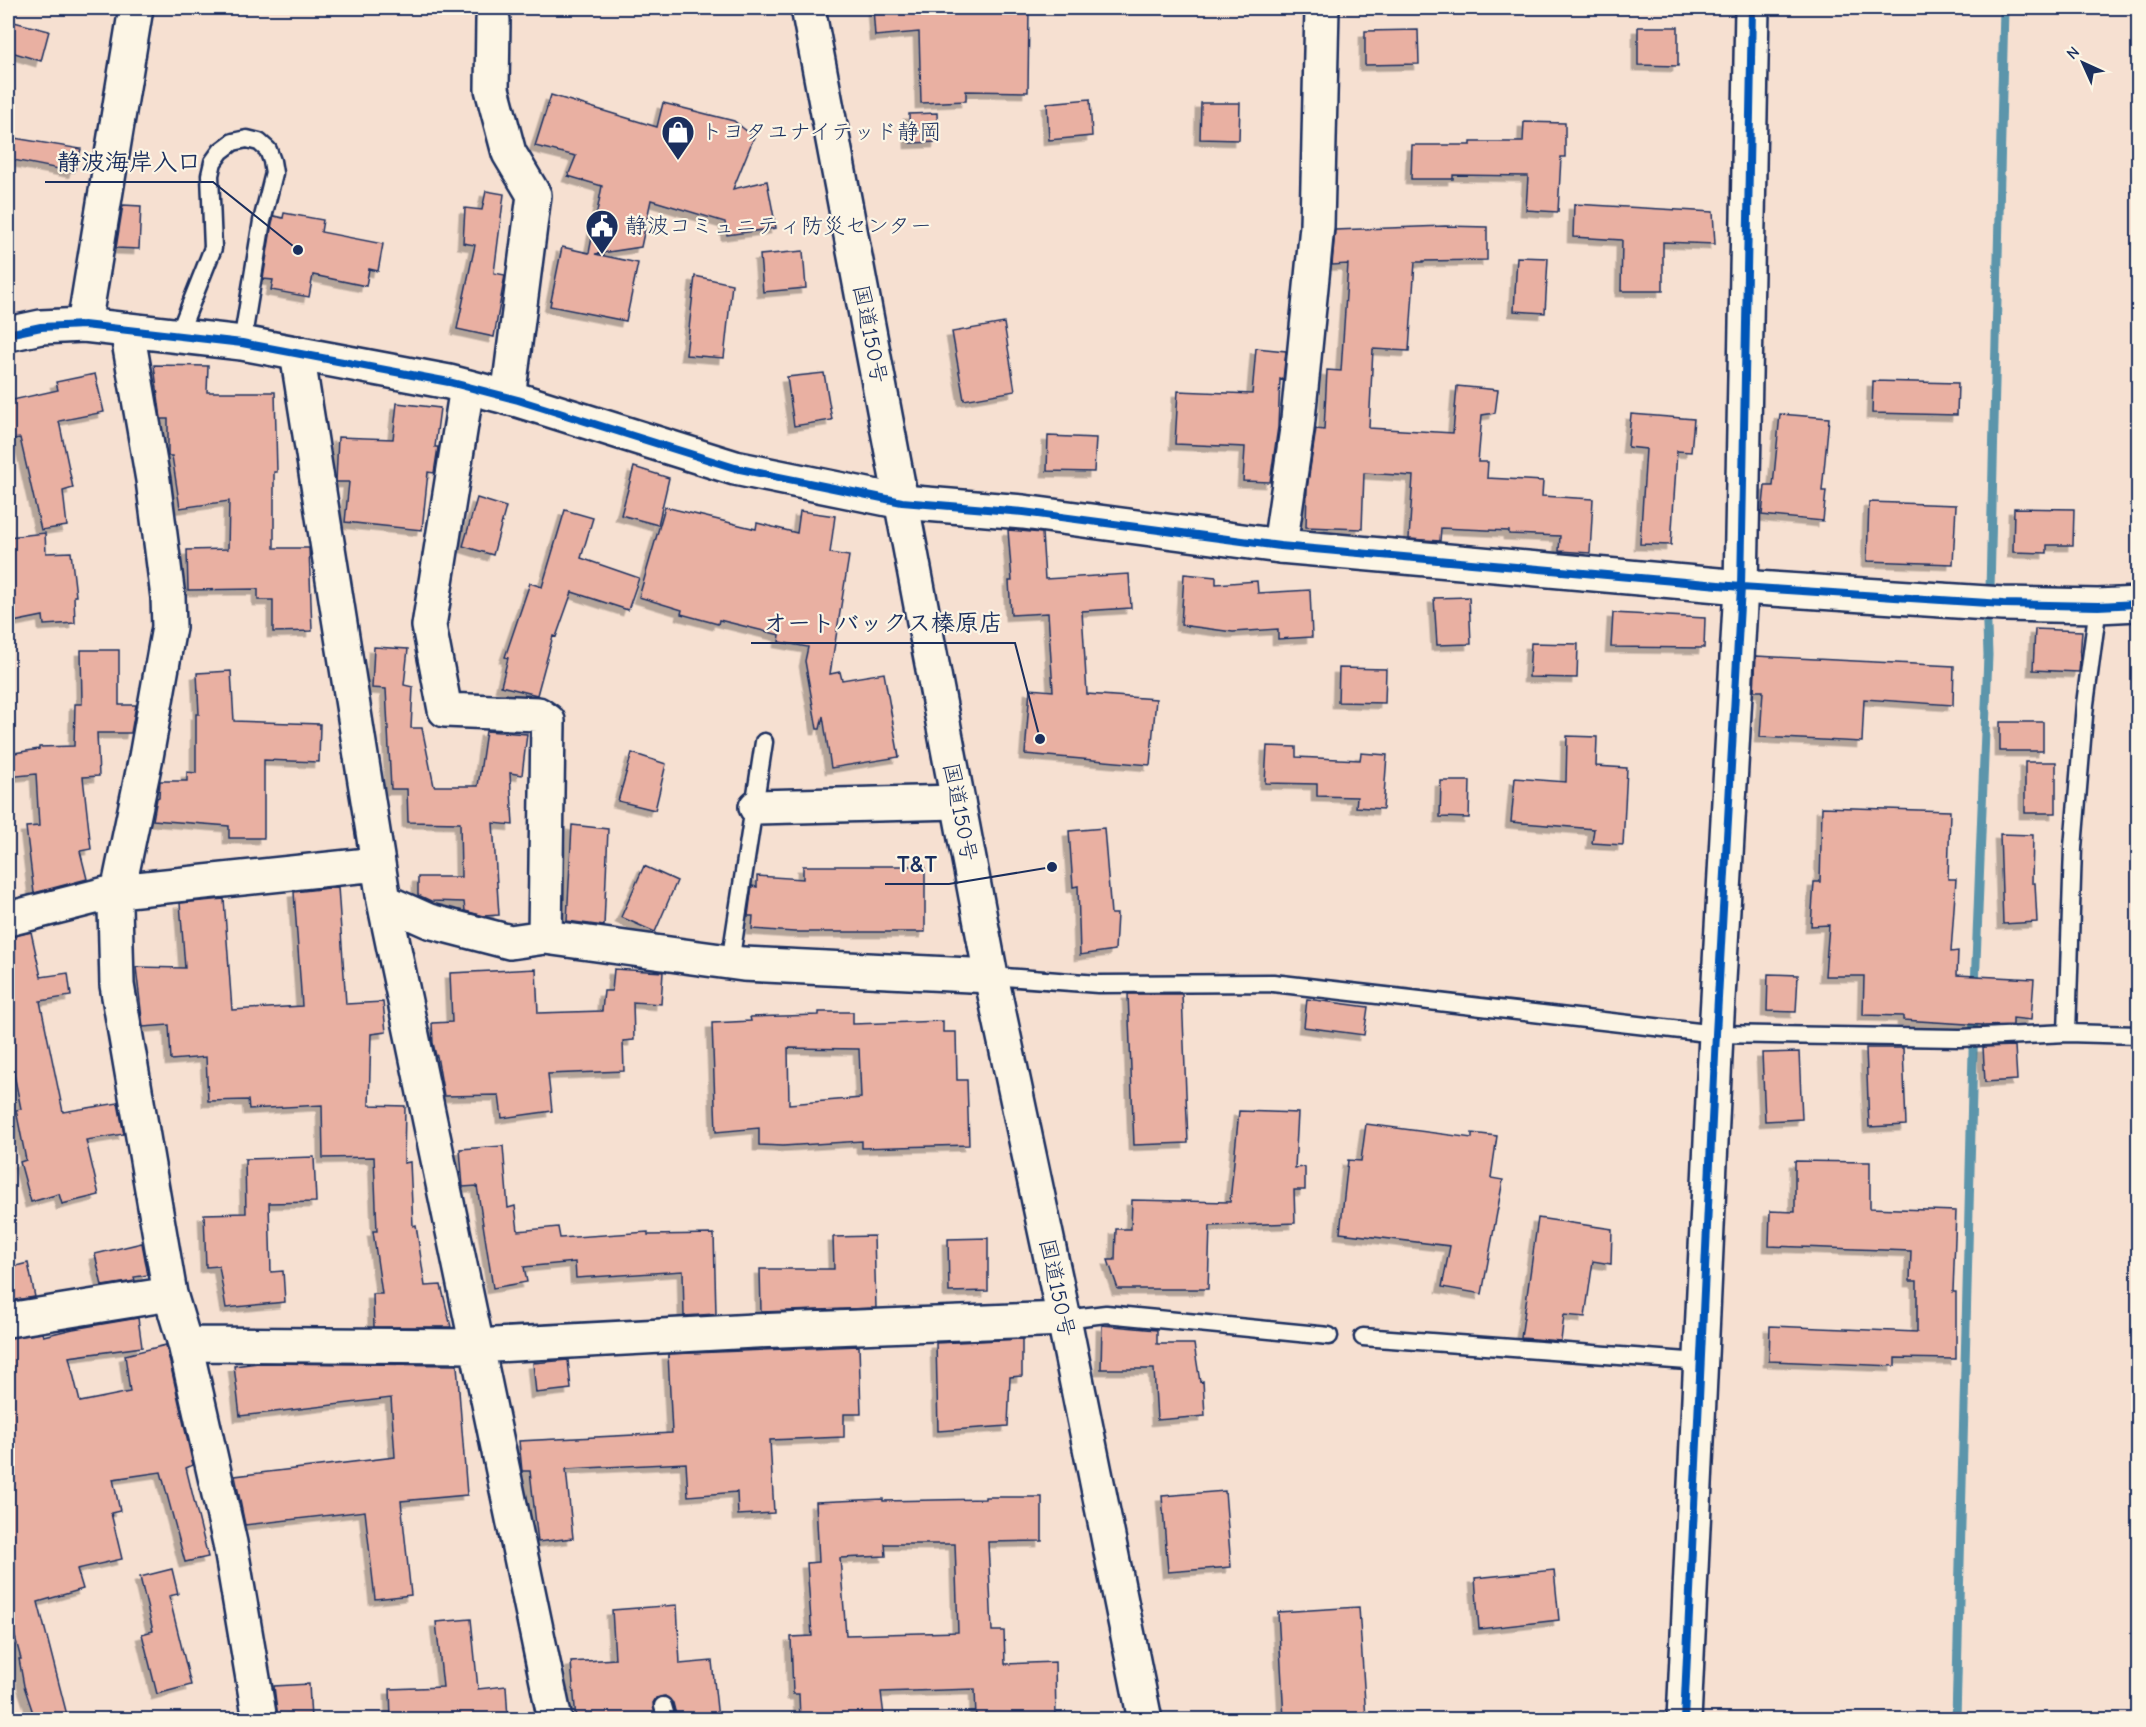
<svg xmlns="http://www.w3.org/2000/svg" width="2146" height="1727" viewBox="0 0 2146 1727" font-family="'Comic Neue','Klee One',sans-serif">
  <style>
    .lines { fill: none; stroke-linecap: round; stroke-linejoin: round }
    .stream { stroke: #5c95ab; stroke-width: 9 }
    .building { fill: #e9b0a2; stroke: #1b2f5e; stroke-width: 1.5; fill-rule: evenodd; filter: url(#shadow) }
    .lane-casing { stroke: #1b2f5e; stroke-width: 21 }
    .street-casing { stroke: #1b2f5e; stroke-width: 38 }
    .secondary-casing { stroke: #1b2f5e; stroke-width: 38 }
    .highway-casing { stroke: #1b2f5e; stroke-width: 38 }
    .lane { stroke: #fcf5e5; stroke-width: 16 }
    .street { stroke: #fcf5e5; stroke-width: 33 }
    .secondary { stroke: #fcf5e5; stroke-width: 33 }
    .highway { stroke: #fcf5e5; stroke-width: 33 }
    .cycleway-casing { stroke: #fcf5e5; stroke-width: 11 }
    .cycleway { stroke: #0057b8; stroke-width: 8 }
    .labels { text-anchor: middle; dominant-baseline: central; stroke-width: 4.5; stroke-linejoin: round; paint-order: stroke }
    .poi-label { font-size: 22px; fill: #1b2f5e; stroke: #fcf5e5; text-anchor: start }
    .street-label { font-size: 22px; fill: #1b2f5e; stroke: #fcf5e5 }
    .leader { fill: none; stroke: #1b2f5e; stroke-width: 2 }
    .callout-dot { fill: #1b2f5e; stroke: #fcf5e5; stroke-width: 2 }
    .callout-label { font-size: 24px; text-anchor: middle; font-weight: bold; fill: #1b2f5e; stroke: #fcf5e5; stroke-width: 4.5; stroke-linejoin: round; paint-order: stroke }
  </style>
  <defs>
    <filter id="shadow"><feDropShadow dx="-5.5" dy="5.5" stdDeviation="0" flood-color="#0004"/></filter>
  </defs>
  <rect width="100%" height="100%" fill="#f6e0d1"/>
  <filter id="ink" filterUnits="userSpaceOnUse"><feTurbulence type="fractalNoise" baseFrequency=".0167" numOctaves="2"/><feDisplacementMap in="SourceGraphic" scale="12" xChannelSelector="R" yChannelSelector="G"/><feConvolveMatrix kernelMatrix="1 2 1 2 8 2 1 2 1" color-interpolation-filters="sRGB"/></filter>
  <g filter="url(#ink)">
    <g class="lines">
      <path class="stream" d="M 1975,988 L 1988,655 L 1986,598 L 1990,590 L 2004,8
        M 1956,1720 L 1974,1013"/>
    </g>
    <path class="building" d="M 873,8 L 1029,8 L 1028,92 L 966,91 L 966,101 L 921,103 L 919,32 L 875,36 Z
      M 14,22 L 49,31 L 41,61 L 8,51 L 8,43 Z
      M 1638,27 L 1678,27 L 1678,66 L 1638,65 Z
      M 1418,30 L 1419,64 L 1365,65 L 1365,31 Z
      M 551,95 L 657,127 L 663,103 L 734,121 L 754,137 L 733,189 L 767,181 L 776,228 L 727,235 L 725,222 L 651,200 L 641,247 L 595,254 L 638,263 L 626,321 L 550,306 L 562,247 L 589,253 L 602,186 L 568,176 L 576,156 L 535,146 Z
      M 1090,99 L 1092,136 L 1049,140 L 1047,103 Z
      M 1201,103 L 1240,103 L 1239,140 L 1200,139 Z
      M 937,113 L 938,142 L 910,143 L 909,114 Z
      M 1524,122 L 1565,123 L 1565,157 L 1561,157 L 1558,212 L 1526,210 L 1528,176 L 1453,175 L 1453,179 L 1411,179 L 1412,145 L 1471,145 L 1471,142 L 1523,142 Z
      M 8,137 L 81,149 L 74,172 L 8,159 Z
      M 486,191 L 504,194 L 494,273 L 505,275 L 494,337 L 457,329 L 475,245 L 463,243 L 465,208 L 482,210 Z
      M 1574,204 L 1713,212 L 1715,244 L 1663,242 L 1663,291 L 1621,291 L 1622,240 L 1573,237 Z
      M 123,205 L 141,206 L 139,249 L 116,248 Z
      M 284,213 L 323,220 L 321,232 L 383,244 L 378,271 L 369,269 L 366,286 L 313,275 L 309,297 L 271,290 L 273,280 L 263,279 L 272,223 L 274,216 L 283,218 Z
      M 1445,226 L 1487,227 L 1487,260 L 1423,261 L 1423,262 L 1415,262 L 1409,351 L 1373,349 L 1369,428 L 1453,433 L 1457,386 L 1498,390 L 1495,413 L 1482,415 L 1478,462 L 1488,462 L 1487,478 L 1543,481 L 1542,496 L 1593,499 L 1590,553 L 1559,551 L 1560,536 L 1509,534 L 1509,531 L 1441,528 L 1440,541 L 1409,539 L 1413,476 L 1364,473 L 1362,529 L 1306,527 L 1307,489 L 1316,429 L 1324,430 L 1327,370 L 1341,371 L 1348,264 L 1332,265 L 1335,230 Z
      M 803,251 L 806,288 L 763,292 L 760,255 Z
      M 1517,257 L 1548,258 L 1545,313 L 1514,311 Z
      M 695,276 L 732,284 L 724,358 L 686,355 Z
      M 1004,323 L 1015,391 L 964,400 L 952,332 Z
      M 1256,348 L 1286,351 L 1283,380 L 1280,379 L 1278,427 L 1270,482 L 1243,481 L 1245,447 L 1175,444 L 1178,391 L 1252,394 Z
      M 154,365 L 208,366 L 207,392 L 275,392 L 277,472 L 274,472 L 274,548 L 309,548 L 312,631 L 273,632 L 273,600 L 258,600 L 258,589 L 188,590 L 187,550 L 228,549 L 229,501 L 180,508 L 172,456 L 168,456 L 168,419 L 161,419 Z
      M 824,373 L 832,420 L 794,426 L 787,377 Z
      M 95,374 L 104,412 L 59,421 L 73,488 L 63,491 L 67,526 L 41,530 L 20,438 L 12,439 L 8,417 L 8,401 L 58,390 L 56,382 Z
      M 1873,381 L 1958,383 L 1957,415 L 1872,413 Z
      M 397,403 L 440,408 L 435,447 L 438,447 L 434,473 L 428,472 L 422,530 L 345,522 L 349,482 L 336,482 L 338,437 L 393,439 Z
      M 1631,414 L 1694,419 L 1691,452 L 1677,451 L 1671,545 L 1640,544 L 1646,449 L 1628,447 Z
      M 1780,414 L 1829,418 L 1822,491 L 1826,491 L 1823,521 L 1762,515 L 1765,486 L 1773,486 Z
      M 1048,436 L 1096,438 L 1094,472 L 1047,471 Z
      M 634,467 L 669,478 L 658,525 L 621,515 Z
      M 477,498 L 506,507 L 493,555 L 463,546 Z
      M 1869,502 L 1956,505 L 1953,564 L 1867,561 Z
      M 665,507 L 756,529 L 757,523 L 797,533 L 800,511 L 835,516 L 830,553 L 849,556 L 830,674 L 840,672 L 842,680 L 884,673 L 899,757 L 831,768 L 823,716 L 820,729 L 817,729 L 805,661 L 808,647 L 779,642 L 780,635 L 719,620 L 718,624 L 681,614 L 682,610 L 639,597 Z
      M 2014,508 L 2074,509 L 2073,545 L 2047,545 L 2047,553 L 2013,552 Z
      M 565,510 L 593,518 L 581,558 L 639,578 L 628,610 L 572,592 L 556,637 L 553,636 L 537,695 L 501,686 L 508,658 L 505,657 L 530,583 L 542,587 Z
      M 1008,530 L 1042,533 L 1045,579 L 1129,574 L 1131,608 L 1082,611 L 1087,694 L 1156,699 L 1150,765 L 1025,754 L 1030,689 L 1053,691 L 1048,613 L 1011,615 L 1009,581 L 1012,581 Z
      M 45,533 L 46,553 L 71,552 L 76,596 L 74,596 L 75,623 L 44,625 L 43,616 L 8,623 L 8,537 Z
      M 1184,574 L 1216,577 L 1216,584 L 1257,581 L 1258,593 L 1310,590 L 1312,637 L 1278,639 L 1278,629 L 1233,632 L 1181,625 Z
      M 1469,597 L 1471,644 L 1437,645 L 1434,598 Z
      M 1613,613 L 1705,618 L 1704,648 L 1611,647 Z
      M 2035,629 L 2082,631 L 2079,672 L 2033,670 Z
      M 1531,643 L 1578,644 L 1577,678 L 1529,677 Z
      M 374,647 L 408,649 L 404,685 L 413,687 L 411,728 L 422,728 L 434,786 L 478,786 L 486,731 L 527,734 L 522,775 L 510,773 L 513,825 L 493,823 L 499,915 L 484,916 L 465,911 L 464,902 L 431,901 L 418,895 L 418,877 L 461,877 L 460,823 L 408,822 L 407,789 L 391,789 L 386,689 L 372,688 Z
      M 81,650 L 119,650 L 119,705 L 136,705 L 131,733 L 97,733 L 99,776 L 83,777 L 91,849 L 80,851 L 87,879 L 34,893 L 26,827 L 39,826 L 36,774 L 8,777 L 8,754 L 39,749 L 39,747 L 74,746 L 75,704 L 82,704 Z
      M 1756,656 L 1954,666 L 1953,705 L 1864,699 L 1862,742 L 1760,737 L 1763,691 L 1754,691 Z
      M 1339,668 L 1386,669 L 1385,703 L 1338,702 Z
      M 231,671 L 234,721 L 320,724 L 319,762 L 264,760 L 264,838 L 229,838 L 229,826 L 153,820 L 157,798 L 159,797 L 160,781 L 187,781 L 187,772 L 196,773 L 196,714 L 199,714 L 197,673 Z
      M 2000,722 L 2043,722 L 2043,751 L 2000,751 Z
      M 1567,736 L 1597,737 L 1596,766 L 1627,768 L 1623,845 L 1592,843 L 1594,829 L 1511,822 L 1515,778 L 1566,782 Z
      M 1267,746 L 1296,747 L 1296,757 L 1360,760 L 1361,753 L 1387,755 L 1383,809 L 1356,807 L 1357,797 L 1317,796 L 1317,784 L 1265,783 Z
      M 632,753 L 666,764 L 655,810 L 618,801 Z
      M 2025,762 L 2056,762 L 2056,813 L 2025,813 Z
      M 1441,781 L 1470,781 L 1469,818 L 1440,817 Z
      M 1822,807 L 1950,811 L 1948,879 L 1956,879 L 1951,952 L 1958,951 L 1957,975 L 2034,979 L 2031,1020 L 2013,1018 L 2013,1025 L 1982,1026 L 1982,1025 L 1903,1020 L 1903,1016 L 1863,1015 L 1864,976 L 1825,976 L 1829,925 L 1811,926 L 1814,882 L 1820,882 Z
      M 572,825 L 608,829 L 604,926 L 567,921 Z
      M 1104,828 L 1111,914 L 1117,914 L 1115,950 L 1080,955 L 1078,886 L 1073,887 L 1069,831 Z
      M 2000,834 L 2033,835 L 2032,883 L 2035,883 L 2037,922 L 2003,924 Z
      M 644,866 L 677,881 L 655,932 L 621,917 Z
      M 803,866 L 925,866 L 925,932 L 794,932 L 752,929 L 753,916 L 748,916 L 752,886 L 757,887 L 757,876 L 803,879 Z
      M 338,887 L 346,1004 L 383,1002 L 386,1032 L 371,1034 L 369,1105 L 405,1106 L 404,1163 L 410,1162 L 413,1226 L 416,1225 L 425,1286 L 441,1285 L 451,1327 L 374,1327 L 373,1294 L 382,1294 L 373,1231 L 377,1231 L 374,1157 L 323,1158 L 322,1105 L 249,1109 L 248,1100 L 208,1101 L 206,1057 L 171,1060 L 169,1025 L 143,1027 L 136,967 L 185,968 L 180,903 L 224,899 L 232,1010 L 302,1006 L 294,892 Z
      M 31,932 L 41,977 L 68,973 L 71,996 L 40,1001 L 63,1112 L 118,1103 L 124,1134 L 86,1140 L 99,1195 L 62,1204 L 59,1194 L 31,1202 L 20,1162 L 26,1160 L 16,1110 L 21,1109 L 8,1044 L 8,937 Z
      M 536,969 L 538,1013 L 602,1011 L 604,991 L 612,991 L 614,969 L 663,972 L 661,1004 L 633,1002 L 634,1040 L 623,1041 L 624,1071 L 548,1074 L 552,1111 L 502,1118 L 499,1095 L 444,1096 L 437,1056 L 436,1056 L 433,1043 L 432,1023 L 452,1022 L 450,973 Z
      M 1768,974 L 1798,975 L 1796,1012 L 1767,1011 Z
      M 1128,994 L 1182,994 L 1188,1143 L 1134,1145 Z
      M 1307,999 L 1368,1007 L 1364,1035 L 1304,1027 Z
      M 819,1012 L 853,1012 L 853,1024 L 943,1021 L 943,1032 L 956,1032 L 957,1080 L 967,1080 L 969,1145 L 862,1148 L 862,1141 L 783,1146 L 759,1145 L 759,1128 L 716,1132 L 712,1023 L 751,1021 L 750,1017 L 819,1015 ZM 788,1048 L 859,1049 L 861,1098 L 789,1104 Z
      M 2015,1046 L 2017,1080 L 1985,1082 L 1983,1047 Z
      M 1866,1048 L 1903,1048 L 1906,1125 L 1869,1127 Z
      M 1799,1052 L 1802,1119 L 1765,1121 L 1762,1053 Z
      M 1239,1111 L 1298,1113 L 1295,1168 L 1305,1167 L 1305,1190 L 1294,1190 L 1295,1223 L 1210,1226 L 1208,1289 L 1118,1289 L 1108,1260 L 1115,1260 L 1116,1229 L 1131,1229 L 1132,1200 L 1230,1202 Z
      M 1366,1124 L 1472,1138 L 1472,1133 L 1497,1136 L 1491,1178 L 1503,1180 L 1482,1294 L 1442,1287 L 1450,1246 L 1340,1233 L 1348,1160 L 1361,1161 Z
      M 503,1146 L 508,1208 L 515,1206 L 518,1231 L 558,1227 L 560,1238 L 648,1232 L 648,1235 L 714,1234 L 716,1314 L 684,1316 L 683,1271 L 576,1278 L 575,1262 L 524,1267 L 527,1282 L 493,1288 L 477,1186 L 463,1187 L 460,1149 Z
      M 314,1157 L 316,1202 L 269,1203 L 271,1272 L 283,1271 L 285,1302 L 226,1308 L 219,1266 L 206,1267 L 204,1214 L 246,1213 L 245,1159 Z
      M 1795,1161 L 1870,1162 L 1870,1208 L 1956,1211 L 1953,1292 L 1956,1292 L 1956,1359 L 1895,1358 L 1895,1366 L 1769,1361 L 1770,1326 L 1917,1332 L 1917,1281 L 1910,1281 L 1911,1251 L 1769,1246 L 1770,1211 L 1795,1212 Z
      M 1538,1218 L 1612,1229 L 1611,1264 L 1593,1261 L 1585,1317 L 1564,1315 L 1561,1341 L 1521,1338 Z
      M 874,1236 L 876,1308 L 761,1312 L 760,1269 L 834,1269 L 833,1237 Z
      M 988,1238 L 988,1291 L 949,1292 L 948,1239 Z
      M 142,1243 L 148,1275 L 134,1277 L 135,1281 L 102,1286 L 95,1254 Z
      M 28,1263 L 35,1297 L 8,1301 L 8,1268 Z
      M 138,1318 L 142,1347 L 69,1357 L 80,1402 L 130,1392 L 125,1355 L 166,1345 L 193,1465 L 186,1468 L 208,1557 L 185,1562 L 161,1472 L 113,1479 L 120,1511 L 111,1513 L 122,1559 L 77,1569 L 83,1589 L 38,1602 L 68,1719 L 35,1719 L 24,1686 L 19,1659 L 21,1659 L 8,1611 L 8,1338 L 42,1333 L 43,1336 L 73,1329 Z
      M 1102,1325 L 1157,1330 L 1157,1344 L 1194,1344 L 1200,1382 L 1203,1381 L 1205,1416 L 1157,1420 L 1154,1369 L 1101,1369 Z
      M 1022,1339 L 1022,1376 L 1010,1377 L 1008,1426 L 938,1431 L 936,1343 Z
      M 859,1346 L 861,1414 L 844,1414 L 844,1437 L 770,1440 L 774,1513 L 738,1515 L 737,1492 L 688,1496 L 686,1463 L 566,1469 L 573,1538 L 538,1542 L 530,1471 L 522,1471 L 519,1441 L 672,1433 L 668,1354 Z
      M 568,1360 L 571,1389 L 536,1393 L 533,1363 Z
      M 258,1363 L 457,1365 L 467,1495 L 401,1501 L 411,1595 L 375,1599 L 365,1511 L 245,1525 L 235,1476 L 395,1457 L 391,1398 L 240,1416 L 234,1366 Z
      M 1225,1491 L 1231,1567 L 1168,1572 L 1162,1496 Z
      M 985,1497 L 1042,1497 L 1042,1541 L 988,1542 L 992,1631 L 1004,1631 L 1005,1664 L 1055,1662 L 1056,1719 L 976,1719 L 975,1689 L 881,1692 L 884,1716 L 877,1717 L 877,1719 L 800,1719 L 799,1694 L 793,1694 L 791,1637 L 812,1636 L 807,1563 L 819,1562 L 816,1502 L 883,1499 L 883,1501 L 985,1499 ZM 885,1544 L 955,1544 L 958,1632 L 846,1635 L 840,1558 L 886,1556 Z
      M 172,1569 L 178,1594 L 169,1596 L 191,1685 L 157,1694 L 142,1634 L 153,1631 L 140,1577 Z
      M 1554,1570 L 1559,1620 L 1479,1629 L 1475,1578 Z
      M 677,1605 L 680,1664 L 712,1661 L 718,1719 L 677,1719 L 673,1703 L 665,1696 L 656,1698 L 653,1703 L 656,1719 L 576,1719 L 571,1662 L 615,1659 L 612,1610 Z
      M 1359,1607 L 1366,1719 L 1284,1719 L 1278,1612 Z
      M 471,1619 L 478,1689 L 506,1686 L 508,1719 L 391,1719 L 390,1689 L 443,1687 L 436,1622 Z
      M 309,1684 L 311,1719 L 278,1719 L 274,1686 Z"/>
    <g class="lines">
      <defs>
        <path id="lane" d="M 178,336 L 213,248 L 210,175 L 213,162 L 221,151 L 233,142 L 247,139 L 259,142 L 268,150 L 272,161 L 274,173 L 262,221 L 242,343
          M 730,963 L 764,742
          M 991,976 L 1098,984 L 1273,983 L 1716,1034 L 1960,1038 L 2067,1033 L 2138,1035
          M 2067,1033 L 2073,848 L 2085,704 L 2098,606
          M 1064,1319 L 1106,1314 L 1329,1336
          M 1363,1337 L 1701,1362
          M 663,1706 L 667,1720"/>
        <path id="street" d="M 493,20 L 492,89 L 509,153 L 534,195 L 508,398
          M 84,325 L 136,8
          M 127,330 L 153,480 L 168,597 L 169,627 L 146,757 L 115,906 L 117,985 L 170,1294 L 185,1344 L 230,1543 L 260,1720
          M 297,353 L 384,901 L 555,1720
          M 1280,546 L 1297,429 L 1317,226 L 1322,8
          M 756,807 L 958,802
          M 384,901 L 429,921 L 510,942 L 545,937 L 548,721 L 538,714 L 445,710 L 429,626 L 467,387
          M 8,919 L 118,891 L 377,864
          M 545,937 L 743,964 L 991,976
          M 8,1320 L 170,1294
          M 185,1344 L 476,1346 L 754,1331 L 1064,1319
          M 1684,1720 L 1716,1034 L 1741,587 L 1752,8"/>
        <path id="secondary" d="M 8,334 L 41,327 L 84,325 L 242,343 L 449,382 L 518,400 L 735,468 L 902,502 L 1023,512 L 1280,546 L 1741,587 L 2003,604 L 2098,606 L 2138,604"/>
        <path id="highway" d="M 808,8 L 991,976 L 1064,1319 L 1145,1720"/>
      </defs>
      <use href="#lane" class="lane-casing"/>
      <use href="#street" class="street-casing"/>
      <use href="#secondary" class="secondary-casing"/>
      <use href="#highway" class="highway-casing"/>
      <use href="#lane" class="lane"/>
      <use href="#street" class="street"/>
      <use href="#secondary" class="secondary"/>
      <use href="#highway" class="highway"/>
      <defs>
        <path id="cycleway" d="M 8,334 L 41,327 L 84,325 L 242,343 L 449,382 L 518,400 L 735,468 L 902,502 L 1023,512 L 1280,546 L 1741,587 L 2003,604 L 2098,606 L 2138,604
          M 1684,1720 L 1716,1034 L 1741,587 L 1752,8"/>
      </defs>
      <use href="#cycleway" class="cycleway-casing"/>
      <use href="#cycleway" class="cycleway"/>
    </g>
  </g>
  <defs>
    <symbol id="shop-pin" viewBox="-11 -11 22 30"><path d="M0 17L-7.5 6A9.5 9.5 0 1 1 7.5 6Z" fill="#1b2f5e" stroke="#fcf5e5"/><path d="M-5-2.5h2.3a2.7 3.5 0 0 1 5.4 0H5L5.5 6h-11ZM-1.5-2.5h3a1.5 2.3 0 0 0-3 0Z" fill="#fff"/></symbol>
    <symbol id="civic-pin" viewBox="-11 -11 22 30"><path d="M0 17L-7.5 6A9.5 9.5 0 1 1 7.5 6Z" fill="#1b2f5e" stroke="#fcf5e5"/><path d="M-.6-6.5H3V-4.5H.6V-3L4-1V1h2V6H-6V1h2V-1L-.6-3ZM-1.2 2.5V6h2.4V2.5Z" fill="#fff"/></symbol>
  </defs>
  <g fill-rule="evenodd">
    <use href="#shop-pin" x="659" y="113" width="38" height="52"/>
    <use href="#civic-pin" x="583" y="207" width="38" height="52"/>
  </g>
  <g class="labels">
    <g class="poi-label">
      <text x="701" y="132">トヨタユナイテッド静岡</text>
      <text x="625" y="226">静波コミュニティ防災センター</text>
    </g>
    <g class="street-label">
      <text transform="translate(870 334) rotate(79)">国道150号</text>
      <text transform="translate(960 812) rotate(79)">国道150号</text>
      <text transform="translate(1057 1288) rotate(78)">国道150号</text>
    </g>
  </g>
  <path class="leader" d="M298 250L213 182H45M1040 739L1015 643H751M1052 867L949 884H885"/>
  <g class="callout-dot">
    <circle cx="298" cy="250" r="6"/>
    <circle cx="1040" cy="739" r="6"/>
    <circle cx="1052" cy="867" r="6"/>
  </g>
  <g class="callout-label">
    <text x="129" y="170">静波海岸入口</text>
    <text x="883" y="631">オートバックス榛原店</text>
    <text x="917" y="872">T&amp;T</text>
  </g>
  <rect width="2146" height="1727" fill="none" stroke="#fcf5e5" stroke-width="30"/>
  <rect x="15" y="15" width="2116" height="1697" fill="none" stroke="#1b2f5e" stroke-width="2" filter="url(#ink)"/>
  <g transform="translate(2083 63) rotate(315)" stroke="#fcf5e5" stroke-width="4.5" paint-order="stroke">
  <path d="M0-4.5L10 22L0 15L-10 22Z" fill="#1b2f5e"/>
  <text y="-9" font-size="16" font-weight="bold" text-anchor="middle" fill="#1b2f5e">N</text>
  </g>
</svg>
